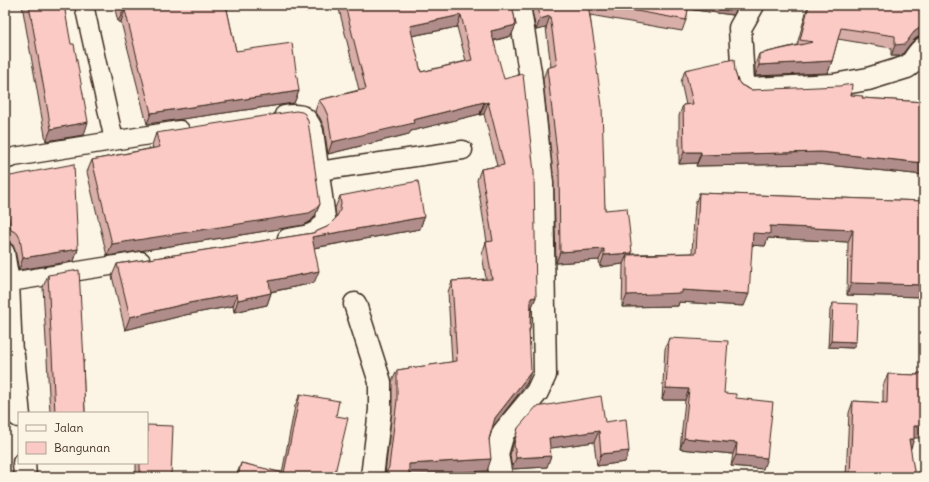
<svg xmlns="http://www.w3.org/2000/svg" width="929" height="482" viewBox="0 0 929 482" font-family="Delius,sans-serif">
  <style>
    .lines { fill: none; stroke-linecap: round; stroke-linejoin: round }
    .lane-casing { stroke: #3b2a1e; stroke-width: 21 }
    .street-casing { stroke: #3b2a1e; stroke-width: 25 }
    .lane { stroke: #fcf5e5; stroke-width: 18 }
    .street { stroke: #fcf5e5; stroke-width: 22 }
    .wall { fill: #d8aea9; stroke: #3b2a1e; fill-rule: evenodd }
    .shaded-wall { fill: #b08d8a; stroke: #3b2a1e }
    .building { fill: #fbcac5; stroke: #3b2a1e; fill-rule: evenodd }
  </style>
  <rect width="100%" height="100%" fill="#fcf5e5"/>
  <filter id="ink" filterUnits="userSpaceOnUse"><feTurbulence type="fractalNoise" baseFrequency=".025" numOctaves="2"/><feDisplacementMap in="SourceGraphic" scale="8" xChannelSelector="R" yChannelSelector="G"/><feConvolveMatrix kernelMatrix="1 2 1 2 8 2 1 2 1" color-interpolation-filters="sRGB"/></filter>
  <g filter="url(#ink)">
    <g class="lines">
      <defs>
        <path id="lane" d="M 84,5 L 114,140
          M 284,115 C 301,112 308,114 314,131 L 326,218 C 317,236 304,235 287,238
          M 5,160 L 14,157 L 180,130
          M 319,171 L 463,150
          M 5,252 L 10,282 L 13,355
          M 10,282 L 141,261"/>
        <path id="street" d="M 753,5 L 740,28 L 743,82 L 745,87 L 751,89 L 834,85 L 868,79 L 907,67 C 915,62 916,53 924,48
          M 355,304 L 380,382 L 380,410 L 372,477
          M 5,355 L 13,355 L 19,416
          M 24,463 L 25,477
          M 501,477 L 497,454 L 503,433 L 537,392 L 545,375 L 542,183 L 530,72 L 519,5"/>
      </defs>
      <use href="#lane" class="lane-casing"/>
      <use href="#street" class="street-casing"/>
      <use href="#lane" class="lane"/>
      <use href="#street" class="street"/>
    </g>
    <path class="wall" d="M 22,5 L 64,5 L 84,135 L 46,141 Z
      M 114,5 L 226,5 L 236,51 L 299,91 L 294,103 L 147,124 L 121,22 L 118,22 Z
      M 304,5 L 330,5 L 306,11 Z
      M 338,5 L 512,5 L 516,25 L 511,36 L 494,41 L 536,297 L 531,309 L 530,329 L 529,333 L 527,383 L 493,427 L 489,439 L 487,471 L 381,477 L 385,474 L 392,411 L 392,382 L 397,370 L 452,362 L 448,292 L 452,281 L 486,279 L 482,254 L 486,242 L 487,242 L 477,180 L 481,169 L 497,166 L 484,114 L 480,115 L 480,114 L 411,131 L 409,134 L 328,154 L 324,127 L 320,118 L 315,111 L 319,100 L 359,90 ZM 457,27 L 466,61 L 421,72 L 412,36 Z
      M 531,5 L 739,5 L 733,15 L 688,9 L 686,20 L 682,31 L 590,15 L 594,52 L 605,210 L 632,253 L 631,254 L 692,253 L 695,205 L 699,193 L 924,201 L 924,297 L 847,295 L 848,242 L 768,238 L 765,246 L 752,245 L 744,306 L 679,302 L 678,306 L 622,307 L 623,267 L 623,264 L 600,267 L 599,260 L 556,263 L 554,182 L 543,79 L 547,68 L 551,67 L 546,28 L 536,30 Z
      M 808,5 L 924,5 L 924,36 L 922,36 L 916,38 L 910,44 L 901,56 L 891,56 L 891,48 L 838,39 L 832,61 L 828,73 L 755,76 L 755,65 L 759,54 L 797,45 Z
      M 924,65 L 924,175 L 817,164 L 696,166 L 697,163 L 679,164 L 679,116 L 683,105 L 686,105 L 681,82 L 685,70 L 735,72 L 738,81 L 741,85 L 751,90 L 851,95 L 862,98 L 924,102 L 923,69 Z
      M 156,133 L 315,216 L 311,221 L 304,225 L 107,256 L 87,172 L 92,160 L 153,148 L 152,145 Z
      M 5,177 L 78,249 L 74,261 L 19,270 L 15,250 L 13,245 L 7,242 L 5,233 Z
      M 340,196 L 424,217 L 420,229 L 314,248 L 314,283 L 271,292 L 271,293 L 267,305 L 234,312 L 233,306 L 185,315 L 125,330 L 112,276 L 117,264 L 313,233 L 327,227 L 336,218 L 336,216 L 335,208 Z
      M 48,275 L 84,361 L 83,364 L 85,413 L 50,413 L 43,287 Z
      M 833,303 L 853,348 L 828,347 L 830,310 Z
      M 669,338 L 724,393 L 736,398 L 763,469 L 731,466 L 733,454 L 680,449 L 685,400 L 662,400 L 665,349 Z
      M 918,373 L 914,438 L 910,450 L 915,477 L 846,477 L 849,413 L 853,401 L 883,403 L 883,386 L 888,374 L 917,375 Z
      M 300,394 L 336,416 L 334,477 L 236,477 L 241,463 L 282,473 L 295,406 Z
      M 605,422 L 625,462 L 597,466 L 594,442 L 550,448 L 547,467 L 512,469 L 510,455 L 518,428 Z
      M 136,463 L 147,463 L 171,476 L 171,477 L 136,477 Z"/>
    <path class="shaded-wall" d="M 308,5 L 330,5 L 306,11 Z
      M 688,5 L 739,5 L 733,15 L 686,9 Z
      M 5,6 L 10,6 L 5,18 Z
      M 125,10 L 121,22 L 118,22 L 123,11 Z
      M 461,15 L 457,27 L 406,37 L 410,26 Z
      M 550,16 L 546,28 L 536,30 L 540,19 Z
      M 516,25 L 511,36 L 487,42 L 491,31 Z
      M 924,25 L 924,36 L 922,36 L 916,38 L 910,44 L 901,56 L 891,56 L 895,45 L 914,32 L 921,27 Z
      M 832,61 L 828,73 L 755,76 L 759,65 Z
      M 299,91 L 294,103 L 147,124 L 151,113 Z
      M 484,102 L 480,114 L 411,131 L 409,134 L 328,154 L 332,142 L 413,120 Z
      M 488,102 L 484,114 L 480,115 L 485,103 Z
      M 88,122 L 84,135 L 46,141 L 51,129 Z
      M 684,152 L 701,152 L 697,163 L 679,164 Z
      M 821,152 L 924,163 L 924,175 L 817,164 L 696,166 L 701,155 Z
      M 320,204 L 315,216 L 311,221 L 304,225 L 107,256 L 112,244 Z
      M 424,217 L 420,229 L 307,249 L 312,237 Z
      M 770,226 L 853,230 L 848,242 L 768,238 L 765,246 L 748,245 L 753,233 Z
      M 78,249 L 74,261 L 19,270 L 23,258 Z
      M 604,249 L 599,260 L 556,263 L 560,252 Z
      M 632,253 L 627,264 L 627,255 L 623,264 L 600,267 L 604,255 Z
      M 319,271 L 314,283 L 264,293 L 269,281 Z
      M 851,283 L 924,285 L 924,297 L 847,295 Z
      M 682,290 L 749,294 L 744,306 L 679,302 L 678,306 L 622,307 L 627,295 Z
      M 271,293 L 267,305 L 234,312 L 238,300 Z
      M 237,294 L 233,306 L 185,315 L 125,330 L 130,317 L 189,303 Z
      M 536,297 L 531,309 L 527,309 L 531,298 Z
      M 831,341 L 856,342 L 853,348 L 828,347 Z
      M 531,372 L 527,383 L 491,429 L 495,418 Z
      M 666,388 L 689,389 L 685,400 L 662,400 Z
      M 914,426 L 924,426 L 924,438 L 910,438 Z
      M 599,431 L 594,442 L 545,449 L 549,438 Z
      M 684,438 L 737,443 L 733,454 L 680,449 Z
      M 909,439 L 914,439 L 910,451 Z
      M 629,451 L 625,462 L 597,466 L 601,454 Z
      M 736,455 L 767,458 L 763,469 L 731,466 Z
      M 551,456 L 547,467 L 512,469 L 516,458 Z
      M 491,459 L 487,471 L 405,476 L 409,464 Z
      M 140,475 L 171,476 L 171,477 L 139,477 Z"/>
    <path class="building" d="M 5,5 L 9,5 L 10,6 L 5,6 Z
      M 29,5 L 64,5 L 71,44 L 74,44 L 88,122 L 51,129 Z
      M 121,5 L 226,5 L 236,51 L 292,43 L 299,91 L 151,113 L 125,10 L 123,11 Z
      M 345,5 L 512,5 L 516,25 L 491,31 L 504,79 L 523,74 L 534,172 L 536,297 L 531,298 L 530,329 L 529,329 L 531,372 L 495,418 L 489,439 L 491,459 L 409,464 L 409,477 L 381,477 L 386,473 L 389,467 L 397,400 L 397,370 L 457,361 L 452,281 L 492,279 L 486,242 L 493,241 L 481,169 L 504,165 L 488,102 L 485,103 L 484,102 L 413,120 L 414,123 L 332,142 L 328,116 L 324,107 L 319,100 L 366,89 ZM 461,15 L 472,60 L 421,72 L 410,26 Z
      M 538,5 L 588,5 L 595,48 L 594,48 L 602,106 L 605,210 L 627,208 L 632,253 L 604,255 L 604,249 L 560,252 L 559,170 L 547,68 L 557,65 L 550,16 L 540,19 Z
      M 603,5 L 689,5 L 686,20 Z
      M 809,5 L 924,5 L 924,25 L 921,27 L 914,32 L 905,44 L 895,45 L 895,36 L 841,28 L 832,61 L 759,65 L 759,54 L 813,42 L 800,40 Z
      M 734,59 L 735,72 L 738,81 L 741,85 L 751,90 L 839,86 L 852,84 L 851,95 L 863,96 L 862,98 L 924,102 L 924,163 L 821,152 L 701,155 L 701,152 L 684,152 L 683,105 L 693,104 L 685,70 Z
      M 296,111 L 302,112 L 305,114 L 308,121 L 320,204 L 316,209 L 309,213 L 112,244 L 92,160 L 160,147 L 156,133 Z
      M 74,164 L 78,249 L 23,258 L 20,238 L 17,233 L 11,230 L 5,199 L 5,177 Z
      M 418,181 L 424,217 L 312,237 L 319,271 L 269,281 L 271,293 L 238,300 L 237,294 L 189,303 L 130,317 L 117,264 L 313,233 L 327,227 L 336,218 L 340,210 L 341,204 L 340,196 Z
      M 699,193 L 924,201 L 924,285 L 851,283 L 853,230 L 770,226 L 770,234 L 753,233 L 749,294 L 682,290 L 682,293 L 627,295 L 627,255 L 696,253 Z
      M 79,270 L 84,361 L 83,361 L 85,413 L 55,413 L 48,275 Z
      M 833,303 L 858,304 L 856,342 L 831,341 Z
      M 669,338 L 728,341 L 724,393 L 736,394 L 736,398 L 773,402 L 767,458 L 736,455 L 737,443 L 684,438 L 689,389 L 666,388 Z
      M 918,373 L 924,373 L 924,426 L 914,426 L 914,439 L 909,439 L 915,477 L 850,477 L 853,401 L 887,403 L 888,374 L 918,375 Z
      M 300,394 L 339,401 L 336,416 L 348,418 L 334,477 L 238,477 L 241,463 L 284,473 Z
      M 601,396 L 605,422 L 626,419 L 629,451 L 601,454 L 599,431 L 549,438 L 551,456 L 516,458 L 514,444 L 518,428 L 536,407 Z
      M 147,425 L 173,426 L 171,476 L 140,475 L 140,463 L 147,463 Z"/>
  </g>
  <rect width="929" height="482" fill="none" stroke="#fcf5e5" stroke-width="20"/>
  <rect x="10" y="10" width="909" height="462" fill="none" stroke="#3b2a1e" stroke-width="1.5" filter="url(#ink)"/>
  <rect x="18" y="412" width="130" height="52" fill="#fcf5e5" stroke="#afa495"/>
  <rect x="26" y="425" width="20" height="6" fill="#fcf5e5" stroke="#afa495"/>
  <text x="54" y="432" font-size="12" fill="#3b2a1e">Jalan</text>
  <rect x="26" y="442" width="20" height="12" fill="#fbcac5" stroke="#afa495"/>
  <text x="54" y="452" font-size="12" fill="#3b2a1e">Bangunan</text>
</svg>
